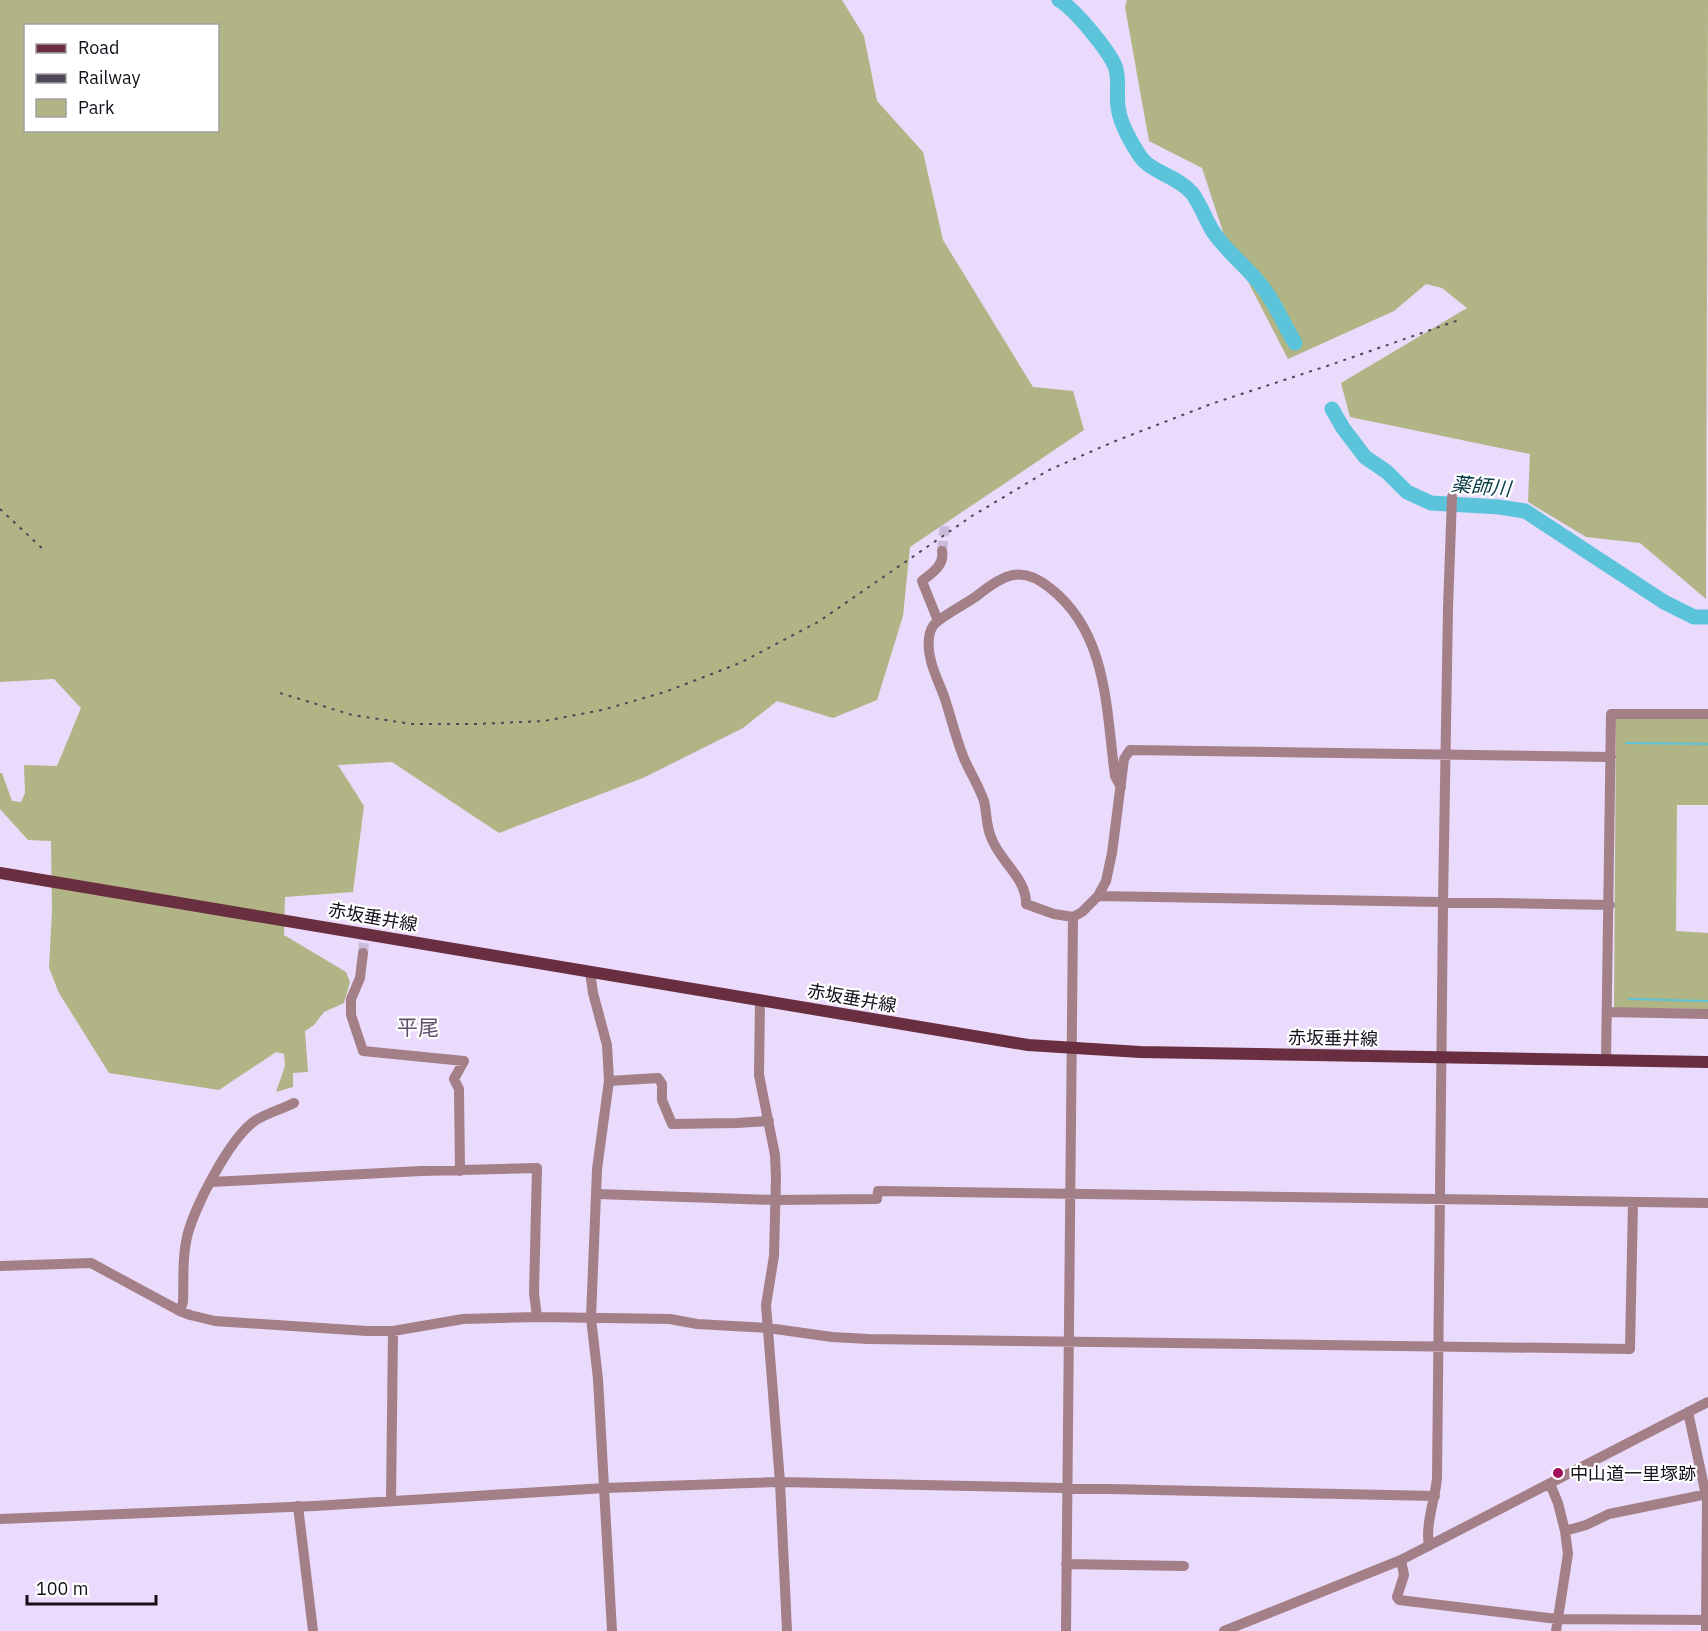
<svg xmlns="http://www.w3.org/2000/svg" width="1708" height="1631" viewBox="0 0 1708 1631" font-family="'IBM Plex Sans','Noto Sans JP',sans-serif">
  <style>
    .green { fill: #b1b484; fill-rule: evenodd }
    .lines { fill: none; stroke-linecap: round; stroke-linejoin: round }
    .stream { stroke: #5bc4db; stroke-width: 2 }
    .river { stroke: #5bc4db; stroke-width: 15 }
    .minor-tunnel { stroke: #cabcd9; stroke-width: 10; stroke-dasharray: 10 5; stroke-linecap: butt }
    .minor { stroke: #a37f87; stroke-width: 10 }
    .major { stroke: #692e3f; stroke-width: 12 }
    .rail { stroke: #4f4657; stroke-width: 2; stroke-dasharray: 3 6; stroke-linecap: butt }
    .poi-dot { fill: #a00f58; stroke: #fff; stroke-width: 2 }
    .labels { text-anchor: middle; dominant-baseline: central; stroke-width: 4.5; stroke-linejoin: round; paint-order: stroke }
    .street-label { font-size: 18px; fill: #150f1a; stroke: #fff }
    .poi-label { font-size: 18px; fill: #150f1a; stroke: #fff; text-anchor: start }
    .water-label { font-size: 20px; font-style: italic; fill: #0a3c46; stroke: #fff }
    .quarter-label { font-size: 21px; fill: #5f516c; stroke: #fff }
  </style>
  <rect width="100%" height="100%" fill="#eadafb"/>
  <path class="green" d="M 0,0 L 842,0 L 864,36 L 877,101 L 923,152 L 943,240 L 1033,387 L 1073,391 L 1084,430 L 910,547 L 903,616 L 877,700 L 833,718 L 777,701 L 743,728 L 643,778 L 499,833 L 392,762 L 338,765 L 364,806 L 353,892 L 285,897 L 284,935 L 346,972 L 350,982 L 344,1003 L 324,1012 L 314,1025 L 305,1031 L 308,1072 L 293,1073 L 293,1087 L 276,1092 L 285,1066 L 284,1054 L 276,1052 L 219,1090 L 109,1073 L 59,993 L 49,968 L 52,911 L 51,841 L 28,840 L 0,809 L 0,773 L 2,773 L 12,801 L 21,802 L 25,793 L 24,765 L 57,766 L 81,708 L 54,679 L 0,682 ZM 26,26 L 218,26 L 218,130 L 26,130 Z
    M 1127,0 L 1708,0 L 1706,599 L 1640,543 L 1586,537 L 1528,502 L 1530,454 L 1350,417 L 1341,383 L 1467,308 L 1442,288 L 1426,284 L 1394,311 L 1288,359 L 1224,235 L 1202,168 L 1149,141 L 1125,7 Z
    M 1616,718 L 1708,719 L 1708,805 L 1677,805 L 1676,931 L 1708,933 L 1708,1009 L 1614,1008 Z"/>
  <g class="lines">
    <path class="stream" d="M 1626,743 L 1708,744
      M 1629,999 L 1708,1001"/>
    <path class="river" d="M 1059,0 C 1075,9 1108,50 1115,66 C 1120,79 1116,94 1118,107 C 1120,123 1129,139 1138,153 C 1149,173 1177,175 1192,193 C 1201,205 1206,221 1214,233 C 1228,253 1246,266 1260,284 C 1274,300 1284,325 1295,343
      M 1332,409 L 1343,428 L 1365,457 L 1387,472 L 1407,492 L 1431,503 L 1499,507 L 1525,511 L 1664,602 L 1694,617 L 1708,617"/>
    <path class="minor-tunnel" d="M 942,551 L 945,523
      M 363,953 L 366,917"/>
    <path class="minor" d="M 938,621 L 922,581 C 932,573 945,565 942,551
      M 1121,787 L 1115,776 C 1106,710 1108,633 1050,588 C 1022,565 1004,574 978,595 C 968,603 939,617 933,626 C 927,635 928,651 931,661 C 934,674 941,687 945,699 C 951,718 956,738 963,756 C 969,771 979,786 984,801 C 987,813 986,826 991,837 C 999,861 1027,878 1026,904 L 1054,914 L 1073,917 L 1082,912 L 1098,896 L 1106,881 L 1112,853 L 1124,759 L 1130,750 L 1611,757
      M 1098,896 L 1610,905
      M 363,953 L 360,978 L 351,999 L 351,1015 L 363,1051 L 464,1061 L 454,1079 L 459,1089 L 460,1171
      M 590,972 L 593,993 L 607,1045 L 609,1081 L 597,1169 L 591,1318 L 598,1379 L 612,1631
      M 760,1001 L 759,1075 L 775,1155 L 776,1177 L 774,1256 L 766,1305 L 780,1482 L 787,1631
      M 1608,1012 L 1708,1014
      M 1606,1060 L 1611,714 L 1708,714
      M 609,1081 L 658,1078 L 662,1084 L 662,1100 L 672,1124 L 737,1123 L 769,1121
      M 211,1182 L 421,1171 L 537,1168 L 534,1293 L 537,1317
      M 597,1194 L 774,1200 L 877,1199 L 878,1191 L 1708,1203
      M 0,1266 L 91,1263 L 180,1311 L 190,1315 L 215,1321 L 367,1331 L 393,1331 L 463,1319 L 537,1317 L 670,1319 L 697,1324 L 768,1328 L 832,1337 L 868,1339 L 1630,1349 L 1633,1202
      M 180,1311 L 183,1302 C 184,1282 182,1261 186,1242 C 191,1212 230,1137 256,1120 C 268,1113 282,1109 294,1103
      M 1688,1412 L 1707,1500 L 1706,1631
      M 1550,1484 L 1558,1503 L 1565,1531 L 1568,1554 L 1556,1631
      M 391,1500 L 393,1331
      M 298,1506 L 313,1631
      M 0,1519 L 314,1506 L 605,1488 L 780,1482 L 1435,1496
      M 1565,1531 L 1586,1525 L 1609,1514 L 1708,1494
      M 1429,1546 C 1425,1524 1435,1501 1437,1478 L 1443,903 L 1448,608 L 1452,497
      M 1401,1560 L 1404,1575 L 1397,1597 L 1399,1600 L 1557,1619 L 1708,1620
      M 1066,1564 L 1184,1566
      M 1066,1631 L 1073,917
      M 1224,1631 L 1401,1560 L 1708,1402"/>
    <path class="major" d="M 0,873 L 1028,1045 L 1140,1052 L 1708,1062"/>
    <path class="rail" d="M 0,509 L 46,552
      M 280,693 L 352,715 L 412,724 L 476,724 L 544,721 L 602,710 L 665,692 L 740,663 L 818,622 L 972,516 L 1049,470 L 1113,442 L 1211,404 L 1333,364 L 1459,320"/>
  </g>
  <circle class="poi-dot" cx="1558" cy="1473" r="6"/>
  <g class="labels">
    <g class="street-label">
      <text transform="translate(373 917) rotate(10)">赤坂垂井線</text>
      <text transform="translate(852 998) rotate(10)">赤坂垂井線</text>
      <text transform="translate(1333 1038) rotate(1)">赤坂垂井線</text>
    </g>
    <g class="poi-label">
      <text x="1570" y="1473">中山道一里塚跡</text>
    </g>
    <g class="water-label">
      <text transform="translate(1481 486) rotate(5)">薬師川</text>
    </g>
    <g class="quarter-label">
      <text x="418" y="1027">平尾</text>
    </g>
  </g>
  <rect x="24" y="24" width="195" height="108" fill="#ffffff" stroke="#a19fa3" stroke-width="1.5"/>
  <rect x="36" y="44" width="30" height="9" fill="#692e3f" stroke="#a19fa3" stroke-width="1.5"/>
  <text x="78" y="54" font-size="18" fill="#150f1a">Road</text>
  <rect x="36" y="74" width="30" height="9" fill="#4f4657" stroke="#a19fa3" stroke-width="1.5"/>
  <text x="78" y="84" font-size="18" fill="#150f1a">Railway</text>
  <rect x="36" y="99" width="30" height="18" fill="#b1b484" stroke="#a19fa3" stroke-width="1.5"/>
  <text x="78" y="114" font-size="18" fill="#150f1a">Park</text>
  <path d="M27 1595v9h129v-9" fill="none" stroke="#150f1a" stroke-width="3"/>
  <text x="36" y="1595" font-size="18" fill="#150f1a" stroke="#ffffff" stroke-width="4.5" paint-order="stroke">100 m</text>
</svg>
